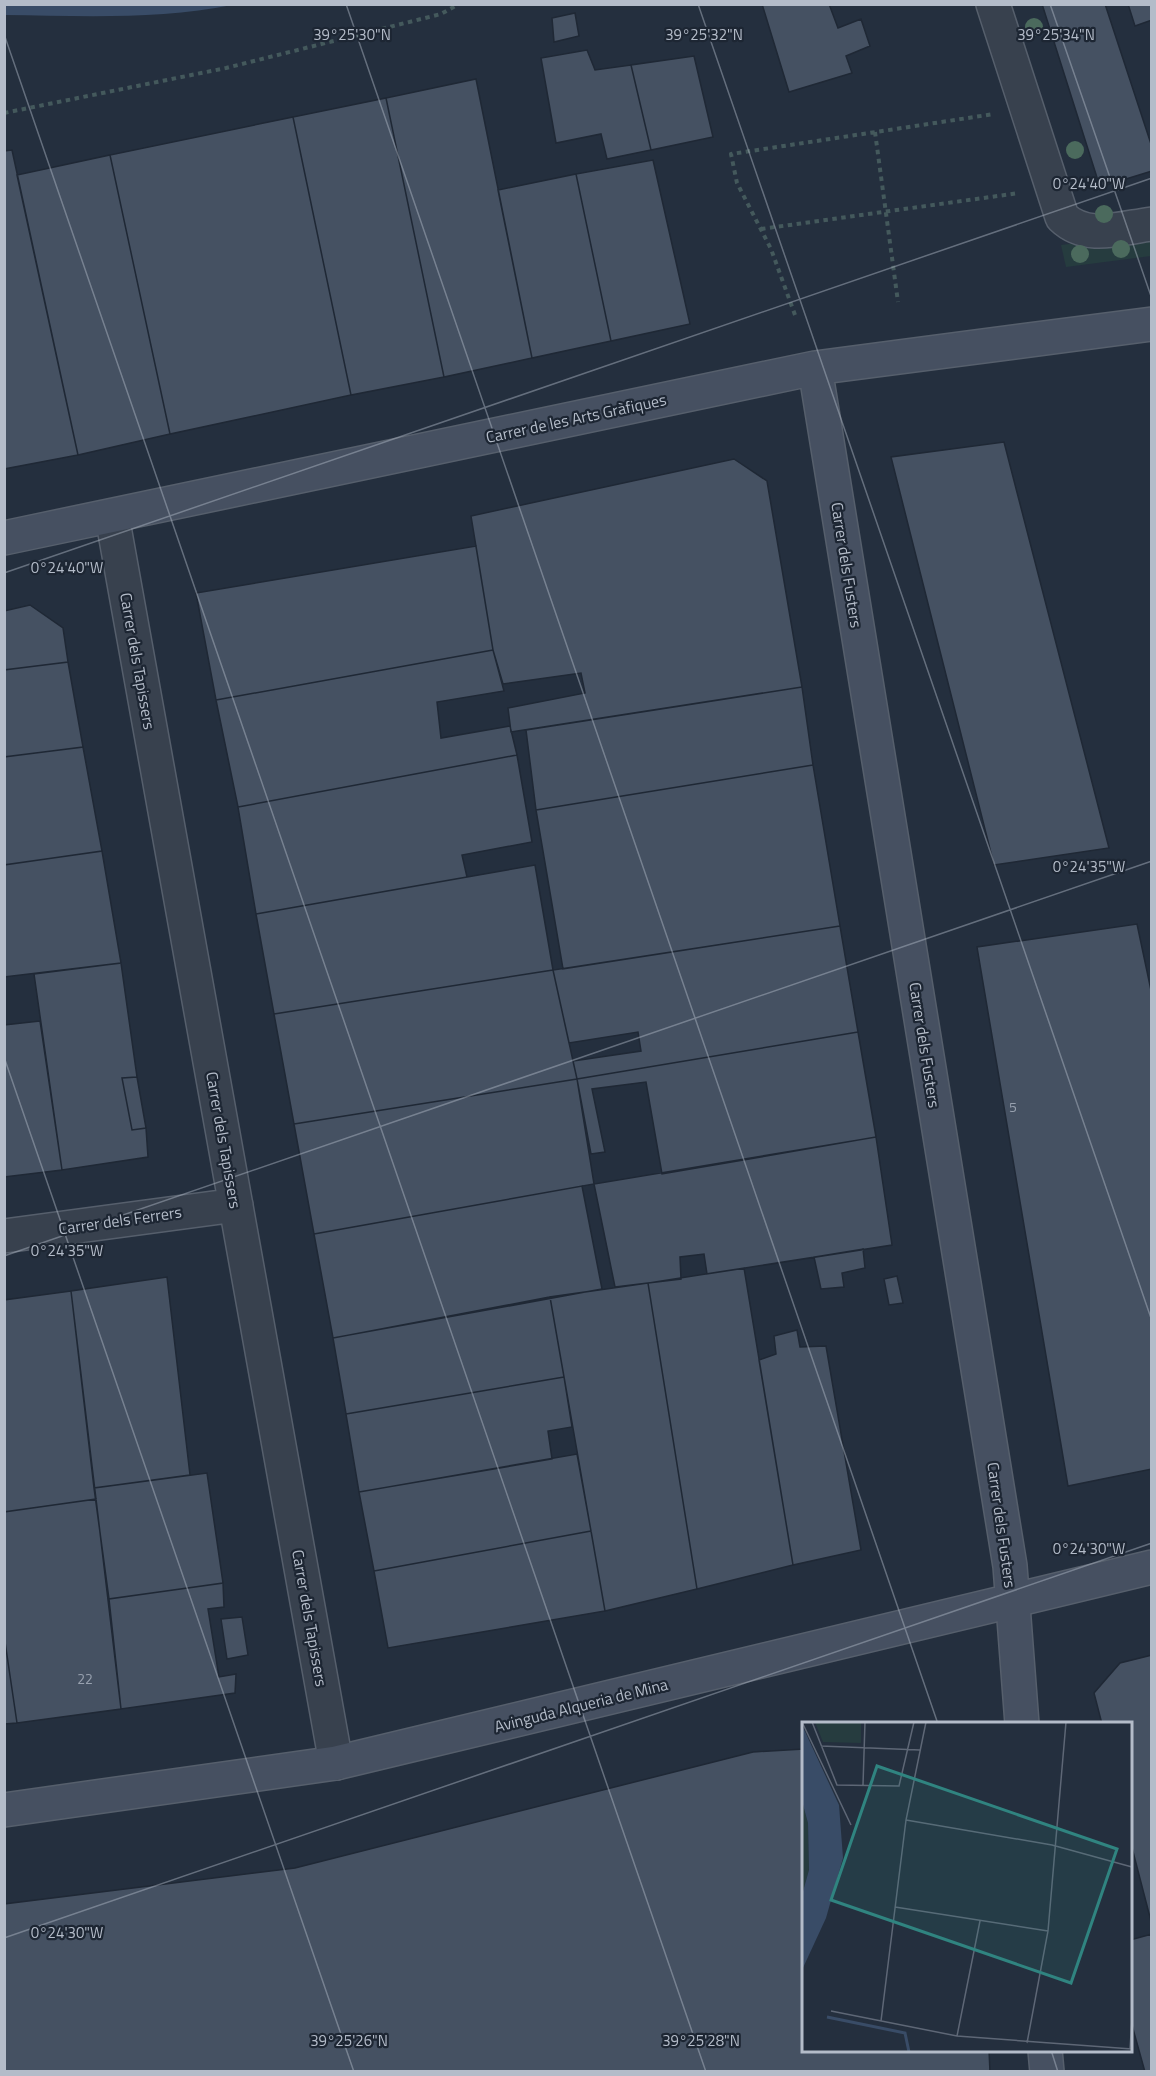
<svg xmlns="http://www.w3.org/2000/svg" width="1156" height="2076" viewBox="0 0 1156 2076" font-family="'Titillium Web',sans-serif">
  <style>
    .green { fill: #263c3f }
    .water { fill: #394c67 }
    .building { fill: #455162; stroke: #1f2835; stroke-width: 1.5 }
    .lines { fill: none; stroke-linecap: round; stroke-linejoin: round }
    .street-casing { stroke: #565f6c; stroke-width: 36 }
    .secondary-casing { stroke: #565f6c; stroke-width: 36 }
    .path { stroke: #44595c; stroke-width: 4; stroke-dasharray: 4.5 4.5; stroke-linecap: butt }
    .street { stroke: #38414e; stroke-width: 33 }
    .secondary { stroke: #465061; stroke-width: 33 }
    .tree { fill: #4b6a5d }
    .ticks { fill: none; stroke: #b4bcc9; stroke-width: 1.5; stroke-opacity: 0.45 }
    .labels { text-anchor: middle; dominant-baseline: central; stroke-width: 4.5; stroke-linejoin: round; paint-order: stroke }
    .number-label { font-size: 14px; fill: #98a1af }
    .street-label { font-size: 16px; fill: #b4bcc9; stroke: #1d2633 }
    .inset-river { fill: none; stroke: #394c67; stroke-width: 3 }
    .inset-road { fill: none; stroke: #5e6776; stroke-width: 1.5 }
    .view { fill: #308480; fill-opacity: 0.15; stroke: #308480; stroke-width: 3 }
    .inset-edge { fill: none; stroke: #b4bcc9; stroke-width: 3 }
    .ticks-label { font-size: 15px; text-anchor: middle; fill: #b4bcc9; stroke: #1d2633; stroke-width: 4.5; stroke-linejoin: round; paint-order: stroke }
  </style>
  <rect width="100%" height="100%" fill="#242f3e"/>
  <path class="green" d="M 1151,234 L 1151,256 L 1066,267 L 1061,245 Z"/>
  <path class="water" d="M 5,4 L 232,4 L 232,5 C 160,20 78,16 5,15 Z"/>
  <path class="building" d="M 762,4 L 829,4 L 838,28 L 861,19 L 870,46 L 846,56 L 852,73 L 789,92 Z
    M 1042,4 L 1105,4 L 1152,147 L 1152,171 L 1100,187 Z
    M 1152,4 L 1152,20 L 1135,26 L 1128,4 Z
    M 575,13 L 579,36 L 554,42 L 552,18 Z
    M 587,50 L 595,70 L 631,65 L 651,150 L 607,159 L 601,134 L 556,143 L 541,58 Z
    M 694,56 L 713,137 L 651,150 L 631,65 Z
    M 476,79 L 532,358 L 444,377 L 386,98 Z
    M 386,98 L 444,377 L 351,395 L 293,117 Z
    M 293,117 L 351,395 L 170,434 L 110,155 Z
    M 12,150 L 78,455 L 4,469 L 4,151 Z
    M 110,155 L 170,434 L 78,455 L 17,175 Z
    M 653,160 L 690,324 L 611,341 L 576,174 Z
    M 576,174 L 611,341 L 532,358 L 498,190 Z
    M 1004,442 L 1109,848 L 994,865 L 891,457 Z
    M 734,459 L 767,481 L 802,687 L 511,732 L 508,708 L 585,693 L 581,673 L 503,684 L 493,650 L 471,516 Z
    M 476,546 L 493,650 L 216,700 L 196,593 Z
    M 30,605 L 63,628 L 68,662 L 4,670 L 4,611 Z
    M 493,650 L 504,691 L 437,702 L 441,738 L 510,726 L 517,755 L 238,807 L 216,700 Z
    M 68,662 L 83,747 L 4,757 L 4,670 Z
    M 802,687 L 813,765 L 536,810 L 526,730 Z
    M 83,747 L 102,851 L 4,865 L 4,757 Z
    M 517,755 L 532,842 L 462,855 L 467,877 L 256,914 L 238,807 Z
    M 813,765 L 840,926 L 563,969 L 536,810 Z
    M 102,851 L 121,963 L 4,977 L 4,865 Z
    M 535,865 L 553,970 L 274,1014 L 256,914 Z
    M 1137,924 L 1152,995 L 1152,1469 L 1068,1486 L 977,947 Z
    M 840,926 L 858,1032 L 577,1079 L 573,1061 L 641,1051 L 638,1032 L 569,1043 L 553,970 Z
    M 121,963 L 137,1077 L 122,1078 L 132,1130 L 146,1128 L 148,1157 L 62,1170 L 34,974 Z
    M 553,970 L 577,1079 L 294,1124 L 274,1014 Z
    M 40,1021 L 62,1170 L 4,1177 L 4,1025 Z
    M 858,1032 L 876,1137 L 662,1174 L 646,1082 L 592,1089 L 605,1152 L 591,1154 L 577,1079 Z
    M 137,1077 L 146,1128 L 132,1130 L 122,1078 Z
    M 577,1079 L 594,1184 L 314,1234 L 294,1124 Z
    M 876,1137 L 892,1245 L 707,1274 L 704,1254 L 680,1257 L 681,1279 L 615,1287 L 594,1184 Z
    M 582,1186 L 602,1289 L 333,1338 L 314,1234 Z
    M 863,1249 L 865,1268 L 842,1273 L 844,1287 L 821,1289 L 814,1257 Z
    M 744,1268 L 793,1565 L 697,1589 L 648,1283 Z
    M 897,1276 L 903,1303 L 889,1305 L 884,1279 Z
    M 167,1277 L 190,1475 L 94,1488 L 71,1291 Z
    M 648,1283 L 697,1589 L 605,1611 L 550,1297 Z
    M 71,1291 L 96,1499 L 4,1512 L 4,1300 Z
    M 550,1297 L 564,1377 L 346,1414 L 333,1338 Z
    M 797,1330 L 800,1347 L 826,1346 L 861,1550 L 793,1565 L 759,1360 L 776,1354 L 774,1336 Z
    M 564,1377 L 572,1427 L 548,1431 L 552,1459 L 359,1492 L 346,1414 Z
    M 577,1454 L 591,1531 L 374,1571 L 359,1492 Z
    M 207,1473 L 223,1583 L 109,1599 L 94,1488 Z
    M 96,1499 L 121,1709 L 17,1723 L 4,1635 L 4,1512 Z
    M 591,1531 L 605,1611 L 388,1648 L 374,1571 Z
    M 223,1583 L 224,1607 L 208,1609 L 219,1677 L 236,1674 L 235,1693 L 121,1709 L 109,1599 Z
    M 242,1617 L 248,1655 L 227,1659 L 221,1619 Z
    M 4,1635 L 17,1723 L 4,1724 Z
    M 1152,1655 L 1152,1925 L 1130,1840 L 1130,1724 L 1102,1724 L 1094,1693 L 1120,1663 Z
    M 804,1749 L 804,2050 L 989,2050 L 990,2072 L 4,2072 L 4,1904 L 295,1868 L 753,1752 Z
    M 1152,1934 L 1152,2072 L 1145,2072 L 1130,2018 L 1130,1940 Z"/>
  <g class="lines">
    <defs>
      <path id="street" d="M 993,4 L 1062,217 C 1087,241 1120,228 1152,224
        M 112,516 L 336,1763
        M 4,1236 L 236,1205"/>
      <path id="secondary" d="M 815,368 L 1010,1566 L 1022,1724
        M 4,538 L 815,368 L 1152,324
        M 4,1810 L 336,1763 L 1152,1567
        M 1045,2050 L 1047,2072"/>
    </defs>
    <use href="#street" class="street-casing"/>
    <use href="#secondary" class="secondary-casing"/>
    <path class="path" d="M 4,113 L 226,68 L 441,14 L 459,4
      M 875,132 L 898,302
      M 761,229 L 1019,193
      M 795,315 L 771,249 L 737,183 L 731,154 L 994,114"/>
    <use href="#street" class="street"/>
    <use href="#secondary" class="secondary"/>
  </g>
  <g class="tree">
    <circle cx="1034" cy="27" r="9"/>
    <circle cx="1075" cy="150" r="9"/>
    <circle cx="1104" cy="214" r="9"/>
    <circle cx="1121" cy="249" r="9"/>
    <circle cx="1080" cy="254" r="9"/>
  </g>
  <path class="ticks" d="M 346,4 L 938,1724M 698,4 L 1152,1321M 1050,4 L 1152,299M 4,34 L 706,2072M 4,573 L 1152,178M 4,1057 L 354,2072M 4,1256 L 1152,861M 4,1938 L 1152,1543M 1051,2050 L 1058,2072"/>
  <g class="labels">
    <g class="number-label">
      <text x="1013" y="1106">5</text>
      <text x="85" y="1678">22</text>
    </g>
    <g class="street-label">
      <text transform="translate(576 418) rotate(-12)">Carrer de les Arts Gràfiques</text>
      <text transform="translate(847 565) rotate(81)">Carrer dels Fusters</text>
      <text transform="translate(138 661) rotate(80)">Carrer dels Tapissers</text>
      <text transform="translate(925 1045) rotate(81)">Carrer dels Fusters</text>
      <text transform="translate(224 1140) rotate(80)">Carrer dels Tapissers</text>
      <text transform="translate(120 1220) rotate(-8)">Carrer dels Ferrers</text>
      <text transform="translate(1002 1525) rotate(82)">Carrer dels Fusters</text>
      <text transform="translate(310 1618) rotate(80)">Carrer dels Tapissers</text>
      <text transform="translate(581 1705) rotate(-14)">Avinguda Alqueria de Mina</text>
    </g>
  </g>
  <g transform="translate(802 1722)">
    <rect width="330" height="330" fill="#242f3e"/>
    <path d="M 13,0 L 59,0 L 59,21 L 21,20 ZM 0,79 L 6,101 L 7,148 L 0,173 Z" fill="#263c3f"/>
    <path d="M 0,3 L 37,83 L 41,136 L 24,196 L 0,248 L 0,173 L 7,148 L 6,101 L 0,79 Z" fill="#394c67"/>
    <path class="inset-river" d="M 25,295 L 103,311 L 107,330"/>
    <path class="inset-road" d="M 0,0 L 49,103M 10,0 L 35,63 L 97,64 L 112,0M 19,24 L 118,28M 61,63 L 63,0M 104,98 L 250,123 L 330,145M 93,185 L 246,209M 29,289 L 155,314 L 330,327M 79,299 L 104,98 L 124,0M 155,314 L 178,199M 225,321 L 246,209 L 264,0M 328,327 L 330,297"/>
    <path class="view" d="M 75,44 L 315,127 L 269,261 L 29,178 Z"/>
    <rect width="330" height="330" class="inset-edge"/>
  </g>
  <g class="ticks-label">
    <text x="352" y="40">39°25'30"N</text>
    <text x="704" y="40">39°25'32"N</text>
    <text x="1056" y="40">39°25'34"N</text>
    <text x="1089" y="189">0°24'40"W</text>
    <text x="67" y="573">0°24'40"W</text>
    <text x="1089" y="872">0°24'35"W</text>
    <text x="67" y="1256">0°24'35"W</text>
    <text x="1089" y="1554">0°24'30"W</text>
    <text x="67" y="1938">0°24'30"W</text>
    <text x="349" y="2046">39°25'26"N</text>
    <text x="701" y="2046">39°25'28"N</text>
  </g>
  <rect width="1156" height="2076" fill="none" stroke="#b4bcc9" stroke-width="12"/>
</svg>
